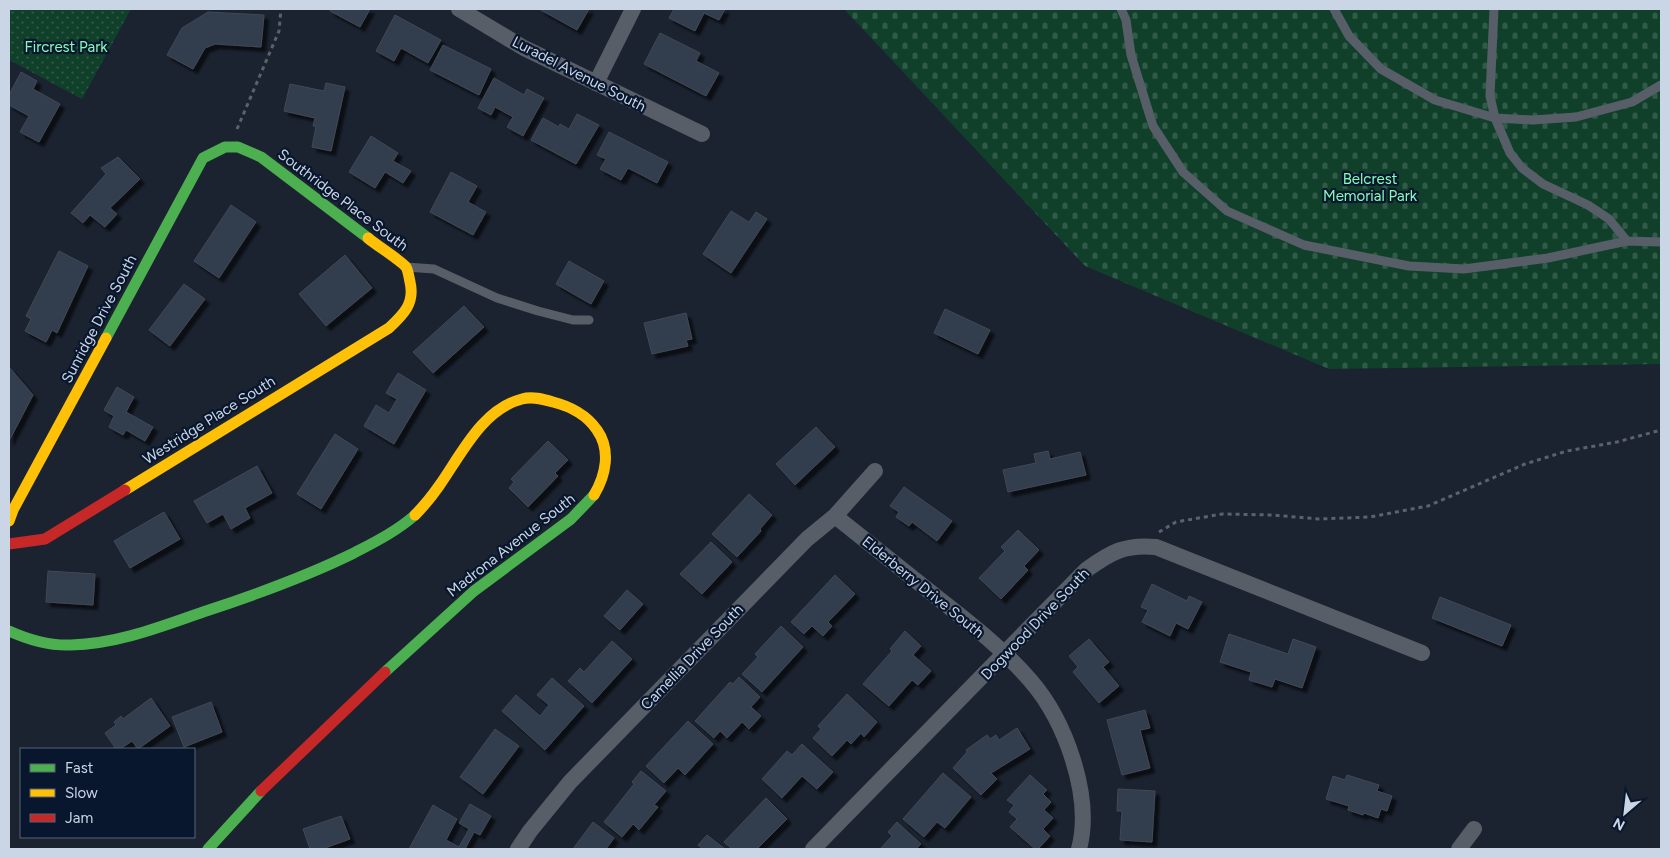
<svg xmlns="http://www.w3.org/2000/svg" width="1670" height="858" viewBox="0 0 1670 858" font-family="Figtree,sans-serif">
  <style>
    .cemetery { fill: url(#cemetery-stones) }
    .park { fill: url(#park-dots) }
    .building { fill: #313c4e; stroke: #424954; filter: url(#shadow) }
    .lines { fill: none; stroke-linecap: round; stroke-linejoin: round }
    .path { stroke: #5c626c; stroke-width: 3; stroke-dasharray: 4 4; stroke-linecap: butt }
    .lane { stroke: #585e68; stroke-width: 9 }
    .street { stroke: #585e68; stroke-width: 16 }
    .fast { stroke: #4caf50; stroke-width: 11 }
    .slow { stroke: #ffc107; stroke-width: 11 }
    .jam { stroke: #c62828; stroke-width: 11 }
    .labels { text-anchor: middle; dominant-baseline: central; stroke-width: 4.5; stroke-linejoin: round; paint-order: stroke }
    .park-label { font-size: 15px; fill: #83fcb7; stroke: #09172e }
    .street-label { font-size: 15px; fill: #cad5e5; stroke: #09172e }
  </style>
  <defs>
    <pattern id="cemetery-stones" width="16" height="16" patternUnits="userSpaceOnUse" patternTransform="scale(1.25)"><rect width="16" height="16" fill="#10402a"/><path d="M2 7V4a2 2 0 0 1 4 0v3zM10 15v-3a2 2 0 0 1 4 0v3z" fill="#315b49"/></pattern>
    <pattern id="park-dots" width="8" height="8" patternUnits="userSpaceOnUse" patternTransform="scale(1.25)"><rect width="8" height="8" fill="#10402a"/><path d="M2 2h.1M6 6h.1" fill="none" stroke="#315b49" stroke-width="1.8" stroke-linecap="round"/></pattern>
    <filter id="shadow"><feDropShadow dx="4.5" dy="4.5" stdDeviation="1" flood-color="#0009"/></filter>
  </defs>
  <rect width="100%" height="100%" fill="#1b2330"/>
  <path class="cemetery" d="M 844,9 L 1661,9 L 1661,364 L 1329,369 L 1085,266 Z"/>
  <path class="park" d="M 9,9 L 131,9 L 82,99 L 9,60 Z"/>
  <path class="building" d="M 331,9 L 370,9 L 360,27 L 330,11 Z
    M 539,9 L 589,9 L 577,30 Z
    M 674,9 L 725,9 L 719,20 L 704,13 L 695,31 L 669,18 Z
    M 208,12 L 264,15 L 261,47 L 215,44 L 205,48 L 193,69 L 167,55 L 182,28 Z
    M 395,15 L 441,40 L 428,63 L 401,48 L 394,61 L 376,51 Z
    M 660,33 L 700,53 L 696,61 L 719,73 L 706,96 L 644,64 Z
    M 443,45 L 491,69 L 479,95 L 430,70 Z
    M 21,72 L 37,81 L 33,89 L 60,104 L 39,142 L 20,132 L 29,116 L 9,105 L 9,95 Z
    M 494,78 L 524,95 L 527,89 L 544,98 L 523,136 L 507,127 L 513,117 L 495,107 L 491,115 L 478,108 Z
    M 326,83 L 345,87 L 331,151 L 312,147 L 316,126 L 313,126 L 315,118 L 284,111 L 290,84 L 324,91 Z
    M 577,114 L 599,125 L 576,164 L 531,140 L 543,118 L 559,127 L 560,124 L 569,129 Z
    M 609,132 L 668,162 L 657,183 L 628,168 L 621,180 L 600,169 L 606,159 L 597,155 Z
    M 371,136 L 398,153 L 393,161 L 411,171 L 403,183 L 385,172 L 375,188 L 349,172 Z
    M 118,157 L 140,179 L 110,208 L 117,214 L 105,227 L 90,215 L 83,223 L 71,213 L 106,174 L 101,168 Z
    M 451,172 L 477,186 L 468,202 L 486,212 L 473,235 L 430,212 Z
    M 231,205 L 256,222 L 219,278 L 194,261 Z
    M 731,211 L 749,222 L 756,212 L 767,219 L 731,273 L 703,254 Z
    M 59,251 L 88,266 L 57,333 L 52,330 L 46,342 L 25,331 L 31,319 L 26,316 Z
    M 345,255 L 372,288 L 326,326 L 299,294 Z
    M 569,261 L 604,281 L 591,304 L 556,284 Z
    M 184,284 L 205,299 L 170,346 L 149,330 Z
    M 464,306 L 484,327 L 433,373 L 413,352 Z
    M 945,309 L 990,330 L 978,354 L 934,333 Z
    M 686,313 L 692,339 L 686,340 L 688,346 L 652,354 L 644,323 Z
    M 9,367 L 33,395 L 9,441 Z
    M 398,373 L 426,390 L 394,444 L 364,426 L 376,405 L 389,413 L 397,399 L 386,393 Z
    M 117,387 L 134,397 L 126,412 L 153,427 L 145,441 L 126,430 L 123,435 L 109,427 L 114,416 L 104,410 Z
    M 816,427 L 835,447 L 795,485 L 776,464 Z
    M 335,434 L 358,449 L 321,509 L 297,494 Z
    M 548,441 L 568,460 L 555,473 L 558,476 L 528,507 L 509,488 L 514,482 L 511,479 Z
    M 1048,451 L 1050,459 L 1080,452 L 1086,475 L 1008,492 L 1003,470 L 1036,463 L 1034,454 Z
    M 257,466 L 272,493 L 245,508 L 250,518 L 231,529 L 223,514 L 207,523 L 194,501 Z
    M 904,487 L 952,521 L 937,541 L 912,522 L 909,526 L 896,517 L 899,512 L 890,506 Z
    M 749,494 L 772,515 L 760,529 L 761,531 L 737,557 L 712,534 Z
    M 164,512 L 180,539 L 130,568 L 114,541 Z
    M 1018,530 L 1039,550 L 1024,566 L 1028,570 L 1001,599 L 979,578 L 1005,551 L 1001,547 Z
    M 711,542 L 732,562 L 702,594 L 680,574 Z
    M 48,571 L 95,574 L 93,605 L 46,602 Z
    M 835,575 L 855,594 L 828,622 L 832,626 L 823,636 L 812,626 L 804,634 L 791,622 Z
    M 1152,584 L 1187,601 L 1189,596 L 1202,602 L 1188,629 L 1176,623 L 1170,636 L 1142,622 L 1148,610 L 1141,607 Z
    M 627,590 L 643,604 L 620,630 L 604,616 Z
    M 1440,597 L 1511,625 L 1502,646 L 1432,618 Z
    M 781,626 L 803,647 L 762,692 L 742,674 L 758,657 L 755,654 Z
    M 905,631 L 921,646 L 913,655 L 931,671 L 918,685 L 912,680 L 889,706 L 863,684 L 892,651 L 890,649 Z
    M 1229,634 L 1288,654 L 1293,639 L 1316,647 L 1302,688 L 1275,679 L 1272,687 L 1249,680 L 1251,672 L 1220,662 Z
    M 1089,639 L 1109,662 L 1103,667 L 1119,686 L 1099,703 L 1073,672 L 1078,667 L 1069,656 Z
    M 612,641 L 632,659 L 592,703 L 568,681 L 580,668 L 584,672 Z
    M 739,677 L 760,697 L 751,707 L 761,716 L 749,729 L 742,722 L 727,738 L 720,731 L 714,738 L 695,721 L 730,682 L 733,684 Z
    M 552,678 L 584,706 L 545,750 L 502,711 L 516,695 L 540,716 L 549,705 L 537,695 Z
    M 847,694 L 877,722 L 864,737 L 861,733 L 851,744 L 847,740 L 832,756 L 813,738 L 821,729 L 818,726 Z
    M 151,698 L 170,726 L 138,749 L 132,741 L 120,749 L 116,749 L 105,733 L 116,725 L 114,722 L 121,716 L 123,719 Z
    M 211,702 L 222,732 L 184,747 L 172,717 Z
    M 1145,710 L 1150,728 L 1140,730 L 1150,768 L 1122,775 L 1107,720 Z
    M 688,721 L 713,744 L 685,775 L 678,768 L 664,783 L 646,766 Z
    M 1017,728 L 1030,749 L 991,773 L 997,779 L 981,795 L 953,768 L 967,752 L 966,750 L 987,735 L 990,739 L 996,735 L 999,740 Z
    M 495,729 L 519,746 L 483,794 L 460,777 Z
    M 802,744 L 833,772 L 817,789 L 802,776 L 782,798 L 762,779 L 787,751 L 792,755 Z
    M 641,771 L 666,791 L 654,805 L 658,807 L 639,830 L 633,824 L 622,837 L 604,822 L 634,784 L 632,782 Z
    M 943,773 L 971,797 L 945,828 L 937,822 L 924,837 L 903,819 Z
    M 1030,775 L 1047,790 L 1043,794 L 1051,802 L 1044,810 L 1053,818 L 1043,829 L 1050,836 L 1038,849 L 1035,849 L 1010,827 L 1017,819 L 1009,812 L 1014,805 L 1007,800 Z
    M 1347,775 L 1379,785 L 1377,791 L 1392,796 L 1387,811 L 1381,809 L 1378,818 L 1364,813 L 1363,815 L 1348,810 L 1349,806 L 1326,799 L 1333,776 L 1345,780 Z
    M 1118,789 L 1155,791 L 1152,842 L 1120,840 L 1122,811 L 1117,811 Z
    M 766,798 L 787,819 L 757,849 L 755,848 L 753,849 L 732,849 L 724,842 Z
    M 470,804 L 491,816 L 480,835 L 474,832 L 465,849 L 409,849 L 433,805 L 457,819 L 446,840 L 459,847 L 469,829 L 459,823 Z
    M 341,816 L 350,839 L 322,849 L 310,849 L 303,829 Z
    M 593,822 L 614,838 L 606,849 L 573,849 Z
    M 897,822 L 921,844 L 916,849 L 880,849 L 892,836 L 888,832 Z
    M 707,835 L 725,849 L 703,849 L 698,845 Z"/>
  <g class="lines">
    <path class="path" d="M 237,129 L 279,31 L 281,9
      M 1159,532 L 1176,522 L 1222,514 L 1272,515 L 1319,519 L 1370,517 L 1428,506 L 1525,464 L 1567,451 L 1617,442 L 1661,430"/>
    <path class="lane" d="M 1121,9 L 1126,20 L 1131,55 L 1153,126 L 1183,172 L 1227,211 L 1304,245 L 1409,266 L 1464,269 L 1548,258 L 1627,241 L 1661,242
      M 1334,9 L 1349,36 L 1381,69 L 1435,100 L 1495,118 L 1533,120 L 1576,117 L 1632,102 L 1661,85
      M 1494,9 L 1490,96 L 1495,118 L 1510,153 L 1522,168 L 1543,184 L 1588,205 L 1609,219 L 1627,241
      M 406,267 L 434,269 L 497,298 L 538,311 L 573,320 L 589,320"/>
    <path class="street" d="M 459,9 L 524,48 L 702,134
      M 596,83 L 633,9
      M 835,516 C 870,544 904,571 939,599 C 971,624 1003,649 1030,680 C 1065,720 1093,796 1079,849
      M 518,849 L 530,831 L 570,782 L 807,539 L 835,516 L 875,471
      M 813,849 L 1086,570 C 1111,552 1125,544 1156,547 L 1422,653
      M 1459,849 L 1474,829"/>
    <path class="fast" d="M 106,338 L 203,158 L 225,147 L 238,147 L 252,153 L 261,157 L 368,238
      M 9,631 C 29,640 49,646 71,645 C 117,644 160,627 203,612 C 255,595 305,577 354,553 C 375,542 397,531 415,515
      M 385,672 L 474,591 L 571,519 L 594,495
      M 208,849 L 261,791"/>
    <path class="slow" d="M 125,490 L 389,328 C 404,314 415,303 410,282 C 409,277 408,270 406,267 C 400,260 376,245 368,238
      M 415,515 C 424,506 432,496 439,486 C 461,455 482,409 522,399 C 532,396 543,399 553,402 C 569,406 587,415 597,430 C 611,450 606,475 594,495
      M 9,521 L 13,510 L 106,338"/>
    <path class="jam" d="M 9,544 L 45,539 L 125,490
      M 261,791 L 385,672"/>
  </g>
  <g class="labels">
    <g class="park-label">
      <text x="66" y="47">Fircrest Park</text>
      <text x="1370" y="179">Belcrest<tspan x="1370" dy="17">Memorial Park</tspan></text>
    </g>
    <g class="street-label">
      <text transform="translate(579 74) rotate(27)">Luradel Avenue South</text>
      <text transform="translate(343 200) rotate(37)">Southridge Place South</text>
      <text transform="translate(99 319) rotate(-62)">Sunridge Drive South</text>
      <text transform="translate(209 420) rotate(-32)">Westridge Place South</text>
      <text transform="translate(511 545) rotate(-38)">Madrona Avenue South</text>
      <text transform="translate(923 587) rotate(39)">Elderberry Drive South</text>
      <text transform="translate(1035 624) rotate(-46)">Dogwood Drive South</text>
      <text transform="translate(692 657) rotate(-46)">Camellia Drive South</text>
    </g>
  </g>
  <rect width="1670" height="858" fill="none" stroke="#cad5e5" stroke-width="20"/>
  <rect x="20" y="748" width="175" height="90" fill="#09172e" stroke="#566377"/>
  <rect x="30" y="764" width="25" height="8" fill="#4caf50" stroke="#566377"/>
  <text x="65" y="773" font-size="15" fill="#cad5e5">Fast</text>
  <rect x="30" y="789" width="25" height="8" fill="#ffc107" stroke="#566377"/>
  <text x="65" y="798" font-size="15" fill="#cad5e5">Slow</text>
  <rect x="30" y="814" width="25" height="8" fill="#c62828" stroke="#566377"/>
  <text x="65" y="823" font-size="15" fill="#cad5e5">Jam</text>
  <g transform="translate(1625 813) rotate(208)" stroke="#09172e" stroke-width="4" paint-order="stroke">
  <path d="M0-4L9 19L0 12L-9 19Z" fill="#cad5e5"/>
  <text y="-8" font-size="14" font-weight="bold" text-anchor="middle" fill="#cad5e5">N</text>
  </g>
</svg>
